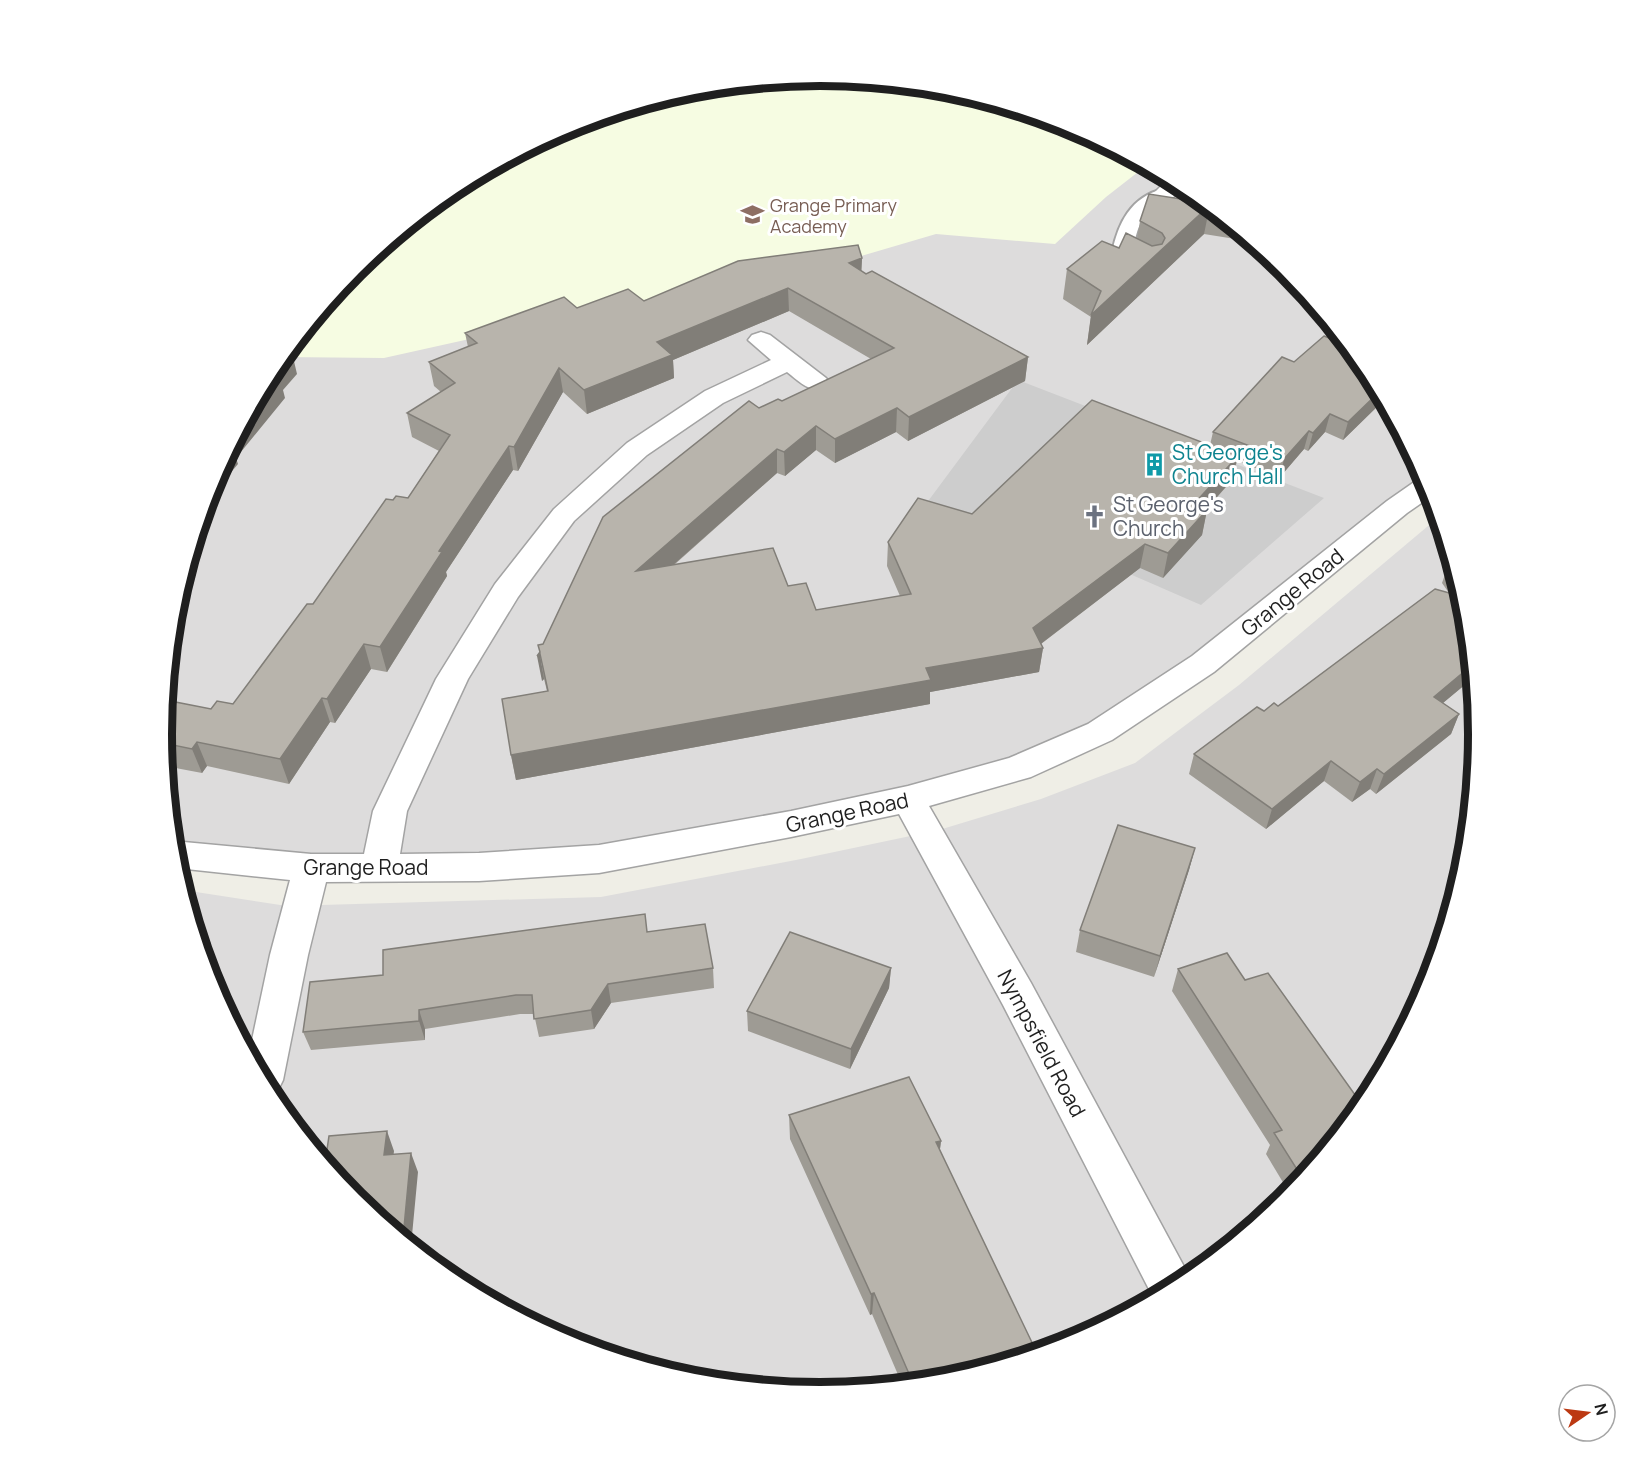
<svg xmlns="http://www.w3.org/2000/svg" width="1641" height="1467" viewBox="0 0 1641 1467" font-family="Manrope,sans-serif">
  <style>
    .residential { fill: #dddcdc }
    .education { fill: #f6fce2 }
    .religious { fill: #cdcdcd }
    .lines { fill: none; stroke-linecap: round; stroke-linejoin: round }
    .service-casing { stroke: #a3a3a3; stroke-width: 4 }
    .minor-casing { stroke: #a3a3a3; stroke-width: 3 }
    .service { fill: #fff; fill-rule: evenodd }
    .minor { fill: #fff; fill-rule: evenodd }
    .wall { fill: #9e9b94 }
    .shaded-wall { fill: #817e78 }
    .building { fill: #b8b4ac; stroke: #817e78; stroke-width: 1.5 }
    .labels { text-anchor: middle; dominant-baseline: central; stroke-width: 6; stroke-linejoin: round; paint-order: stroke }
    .far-education-label { font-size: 18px; fill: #785e54; stroke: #fff; text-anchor: start }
    .culture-label { font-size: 21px; fill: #0d838f; stroke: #fff; text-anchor: start }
    .worship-label { font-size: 21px; fill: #5b616d; stroke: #fff; text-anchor: start }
    .street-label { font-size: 21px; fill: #1f1f1f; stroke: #fff }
    .rim { fill: none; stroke: #1f1f1f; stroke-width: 8 }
  </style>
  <rect width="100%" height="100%" fill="#efeee6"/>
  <path class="residential" d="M 821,75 L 949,88 L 1073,125 L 1187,186 L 1286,268 L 1368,368 L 1430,484 L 1397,508 L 1203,664 L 1019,768 L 599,859 L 197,858 L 174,854 L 162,733 L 175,605 L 212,481 L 273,367 L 355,268 L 455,186 L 569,125 L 692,88 Z
    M 1440,519 L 1466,605 L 1479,734 L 1466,862 L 1429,986 L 1368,1100 L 1286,1199 L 1186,1281 L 1072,1342 L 949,1379 L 820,1392 L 692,1379 L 568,1342 L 454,1281 L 355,1199 L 273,1099 L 212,985 L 183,890 L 287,906 L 601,897 L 801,859 L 939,830 L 1041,799 L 1135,763 L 1239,685 L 1428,526 Z"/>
  <path class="education" d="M 821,75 L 949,88 L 1073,125 L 1147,165 L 1106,197 L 1055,244 L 936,234 L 834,264 L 720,283 L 384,358 L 282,357 L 355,268 L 455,186 L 569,125 L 692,88 Z"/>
  <path class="religious" d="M 1018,380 L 1324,498 L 1201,605 L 1010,522 L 894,547 Z"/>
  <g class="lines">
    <defs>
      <path id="service" d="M 1163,189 L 1170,191 L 1173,195 C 1169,201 1163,202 1157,206 C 1140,216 1136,232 1133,251 L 1148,262 L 1145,266 L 1131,266 L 1112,253 C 1118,223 1131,197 1163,189 Z"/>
      <path id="minor" d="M 1170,177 L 1186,186 C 1176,195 1170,203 1155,200 L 1152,195 Z
        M 761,332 L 770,335 L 826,378 L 830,383 L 826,388 C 809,393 800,382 787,372 L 723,403 L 647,455 L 574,521 L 518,597 L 468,679 L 407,811 L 400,854 L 479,853 L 599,845 L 791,811 L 908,786 L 1009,758 L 1088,724 L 1192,656 L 1387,501 L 1420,478 L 1426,476 L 1433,495 L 1407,513 L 1214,672 L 1112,740 L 1031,777 L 929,806 L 1031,983 L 1188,1274 L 1190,1278 L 1186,1281 L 1154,1299 L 1003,1005 L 899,814 L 791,837 L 599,873 L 479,881 L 326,882 L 308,955 L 283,1080 L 277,1092 L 271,1095 L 249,1054 L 270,955 L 290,880 L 177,868 L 173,841 L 311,854 L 364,854 L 373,811 L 436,679 L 495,584 L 554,509 L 627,443 L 705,391 L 771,360 L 748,340 L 752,335 Z"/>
    </defs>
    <use href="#service" class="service-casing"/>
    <use href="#minor" class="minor-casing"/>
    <use href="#service" class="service"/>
    <use href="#minor" class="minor"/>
  </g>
  <path class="wall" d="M 1190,189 L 1254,242 L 1204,234 L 1087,345 L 1091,317 L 1063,299 L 1067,269 L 1137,239 L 1140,221 L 1187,200 Z
    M 862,258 L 861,271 L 1028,357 L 1025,381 L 908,441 L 896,432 L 835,463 L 816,450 L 785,476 L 777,473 L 674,565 L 788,586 L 816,610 L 900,596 L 887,566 L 888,542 L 972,514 L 1210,445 L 1213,432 L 1294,362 L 1368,368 L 1385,399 L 1343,440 L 1325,432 L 1308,451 L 1304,449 L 1280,477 L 1237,461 L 1232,480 L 1206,510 L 1207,510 L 1202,535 L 1163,578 L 1140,568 L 1041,644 L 1043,648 L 1039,672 L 930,692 L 930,704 L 516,780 L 511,755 L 547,691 L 544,679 L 542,681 L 543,644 L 759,408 L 782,401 L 871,359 L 789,311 L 673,360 L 674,378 L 587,414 L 563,392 L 518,471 L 513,470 L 446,572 L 447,576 L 387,672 L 371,669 L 335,723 L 330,722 L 289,784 L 207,766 L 202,773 L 165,766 L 162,733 L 211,709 L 233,704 L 313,604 L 393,500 L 408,498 L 439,451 L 412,437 L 407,413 L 441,392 L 434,386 L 429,362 L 468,347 L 465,333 L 577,308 L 644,301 Z
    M 1449,563 L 1453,563 L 1466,605 L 1473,678 L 1443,703 L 1459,714 L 1451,734 L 1376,794 L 1370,789 L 1352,802 L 1324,781 L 1266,829 L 1189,774 L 1194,754 L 1264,711 L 1278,706 L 1449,593 L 1442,583 Z
    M 1195,848 L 1189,870 L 1154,977 L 1076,952 L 1080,930 Z
    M 647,932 L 713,968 L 714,988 L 611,1003 L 594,1029 L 539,1037 L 534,1014 L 520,1014 L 425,1029 L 425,1040 L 311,1050 L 303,1032 L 383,975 Z
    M 891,968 L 889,988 L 850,1069 L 748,1031 L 747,1011 Z
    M 1178,969 L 1245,980 L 1363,1106 L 1290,1194 L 1266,1154 L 1270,1145 L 1172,991 Z
    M 789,1115 L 941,1141 L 940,1149 L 949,1379 L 902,1384 L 872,1314 L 870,1315 L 790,1139 Z"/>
  <path class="shaded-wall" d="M 1210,205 L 1204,234 L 1087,345 L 1091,315 Z
    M 862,258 L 861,281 L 849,263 Z
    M 788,288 L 789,311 L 673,360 L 674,378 L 587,414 L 584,390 L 657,342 Z
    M 293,357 L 297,374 L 283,390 L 285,398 L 236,458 L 238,464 L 206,502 L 212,481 L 240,429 L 272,380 Z
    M 1028,357 L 1025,381 L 908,441 L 909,417 Z
    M 559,368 L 563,392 L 518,471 L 514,447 Z
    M 1380,391 L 1385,399 L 1343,440 L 1348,422 Z
    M 897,408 L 896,432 L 835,463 L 835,439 Z
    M 1330,414 L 1325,432 L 1308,451 L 1313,433 Z
    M 816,426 L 816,450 L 785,476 L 784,452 Z
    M 1309,431 L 1304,449 L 1280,477 L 1284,459 Z
    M 509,446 L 513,470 L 446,572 L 447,576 L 387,672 L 380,647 L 439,551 Z
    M 777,449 L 777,473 L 638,596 L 636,571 Z
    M 1238,456 L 1232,480 L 1188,529 L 1193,505 Z
    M 1207,510 L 1202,535 L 1163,578 L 1168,553 Z
    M 1145,544 L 1140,568 L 1034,649 L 1043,648 L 1039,672 L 930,692 L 930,704 L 516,780 L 511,755 L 926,668 L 1033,628 Z
    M 364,644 L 371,669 L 335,723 L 327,699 Z
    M 540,654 L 544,679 L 542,681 L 537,656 Z
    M 1472,665 L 1473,678 L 1426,717 L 1434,697 Z
    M 322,698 L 330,722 L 289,784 L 280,759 Z
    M 1459,714 L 1451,734 L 1376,794 L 1384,774 Z
    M 197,742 L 207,766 L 202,773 L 192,749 Z
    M 1331,761 L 1324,781 L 1266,829 L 1272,809 Z
    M 1377,769 L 1370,789 L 1352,802 L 1360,782 Z
    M 1195,848 L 1189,870 L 1154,977 L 1160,956 Z
    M 200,920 L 211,944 L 210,946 L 214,955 L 207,969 L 195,929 Z
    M 891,968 L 889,988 L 850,1069 L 851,1049 Z
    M 608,984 L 611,1003 L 594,1029 L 591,1010 Z
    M 419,1010 L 425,1029 L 425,1040 L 419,1021 Z
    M 387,1131 L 394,1151 L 391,1175 L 384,1155 Z
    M 941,1141 L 938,1164 L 936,1142 Z
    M 411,1153 L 418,1172 L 411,1246 L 403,1238 Z
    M 874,1293 L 872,1314 L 870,1315 L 871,1294 Z"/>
  <path class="building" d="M 1190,189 L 1210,205 L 1091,315 L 1101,291 L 1067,269 L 1102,241 L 1119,248 L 1126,233 L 1152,246 L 1162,244 L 1165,238 L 1162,233 L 1140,221 L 1149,194 L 1187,200 Z
    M 858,245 L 862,258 L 849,263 L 866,274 L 872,271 L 1028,357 L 909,417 L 897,408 L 835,439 L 816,426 L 784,452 L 777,449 L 636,571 L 773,548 L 788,586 L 806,583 L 816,610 L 911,594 L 888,542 L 918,498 L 972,514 L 1092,400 L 1238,456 L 1193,505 L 1207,510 L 1168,553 L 1145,544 L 1033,628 L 1043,648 L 926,668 L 931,680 L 511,755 L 502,699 L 548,691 L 540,654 L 537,656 L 540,652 L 538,645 L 543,644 L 603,517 L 749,401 L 759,408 L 778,399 L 782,401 L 894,348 L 788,288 L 657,342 L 672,355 L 584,390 L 559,368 L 514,447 L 509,446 L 439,551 L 442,552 L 380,647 L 364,644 L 327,699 L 322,698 L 280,759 L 197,742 L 192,749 L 163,743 L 162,733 L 165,700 L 211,709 L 217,701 L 233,704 L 307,604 L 313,604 L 386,499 L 393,500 L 396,496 L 408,498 L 450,435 L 407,413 L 455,383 L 429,362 L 477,343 L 465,333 L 564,297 L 577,308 L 628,289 L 644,301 L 738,261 Z
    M 1324,336 L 1350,346 L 1368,368 L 1380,391 L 1348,422 L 1330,414 L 1313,433 L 1309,431 L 1284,459 L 1213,432 L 1282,357 L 1294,362 Z
    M 283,356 L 293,357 L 272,380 L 280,381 L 240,429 L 273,367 Z
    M 1449,563 L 1453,563 L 1456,572 Z
    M 1435,589 L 1464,597 L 1466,605 L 1472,665 L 1434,697 L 1459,714 L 1384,774 L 1377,769 L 1360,782 L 1331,761 L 1272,809 L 1194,754 L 1257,707 L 1264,711 L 1274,703 L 1278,706 Z
    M 1118,825 L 1195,848 L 1160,956 L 1080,930 Z
    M 645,914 L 647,932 L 705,924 L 713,968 L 608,984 L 591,1010 L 534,1019 L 532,995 L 516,995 L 419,1010 L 419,1021 L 303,1032 L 310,982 L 383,975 L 383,950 Z
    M 192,920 L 200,920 L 195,929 Z
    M 195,931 L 203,931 L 198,940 Z
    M 790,932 L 891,968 L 851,1049 L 747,1011 Z
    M 1227,953 L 1245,980 L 1268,973 L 1363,1106 L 1303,1179 L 1274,1133 L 1282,1130 L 1178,969 Z
    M 909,1077 L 941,1141 L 936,1142 L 1037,1353 L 949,1379 L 913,1383 L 874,1293 L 871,1294 L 789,1115 Z
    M 387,1131 L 384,1155 L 411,1153 L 403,1238 L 355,1199 L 325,1163 L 329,1136 Z"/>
  <defs>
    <symbol id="school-bare" viewBox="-9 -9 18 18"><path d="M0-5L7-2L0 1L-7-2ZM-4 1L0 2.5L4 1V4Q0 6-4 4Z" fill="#8d6e63" stroke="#fff" stroke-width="2.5" paint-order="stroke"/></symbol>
    <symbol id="building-bare" viewBox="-9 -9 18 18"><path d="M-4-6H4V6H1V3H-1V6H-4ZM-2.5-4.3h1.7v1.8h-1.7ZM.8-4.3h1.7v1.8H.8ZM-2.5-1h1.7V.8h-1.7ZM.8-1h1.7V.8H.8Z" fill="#0f9aa8" stroke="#fff" stroke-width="2.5" paint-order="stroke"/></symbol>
    <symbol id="church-bare" viewBox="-9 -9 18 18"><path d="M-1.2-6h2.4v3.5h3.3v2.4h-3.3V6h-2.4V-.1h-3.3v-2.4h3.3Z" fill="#6b7280" stroke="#fff" stroke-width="2.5" paint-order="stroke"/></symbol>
  </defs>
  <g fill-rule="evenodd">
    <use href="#school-bare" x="736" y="198" width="33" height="33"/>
    <use href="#building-bare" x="1138" y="448" width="33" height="33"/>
    <use href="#church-bare" x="1078" y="500" width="33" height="33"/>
  </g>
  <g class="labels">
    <g class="far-education-label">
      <text x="770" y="205">Grange Primary<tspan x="770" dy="21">Academy</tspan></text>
    </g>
    <g class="culture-label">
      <text x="1172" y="452">St George's<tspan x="1172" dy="24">Church Hall</tspan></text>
    </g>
    <g class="worship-label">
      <text x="1113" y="504">St George's<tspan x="1113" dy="24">Church</tspan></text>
    </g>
    <g class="street-label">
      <text transform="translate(1292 592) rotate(-39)">Grange Road</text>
      <text transform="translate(847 812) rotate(-12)">Grange Road</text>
      <text x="366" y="867">Grange Road</text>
      <text transform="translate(1042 1043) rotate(62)">Nympsfield Road</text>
    </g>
  </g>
  <path d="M0 0H1641V1467H0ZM172 734a648 648 0 1 1 1296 0a648 648 0 1 1-1296 0Z" fill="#fff" fill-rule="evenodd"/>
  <path class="rim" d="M172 734a648 648 0 1 1 1296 0a648 648 0 1 1-1296 0Z"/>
  <g transform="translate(1587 1413) rotate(76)"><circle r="28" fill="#ffffff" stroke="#a5a5a5" stroke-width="1.5"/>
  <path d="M0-4.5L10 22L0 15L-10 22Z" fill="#bc3912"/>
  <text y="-9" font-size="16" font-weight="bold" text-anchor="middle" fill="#1f1f1f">N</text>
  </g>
</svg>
